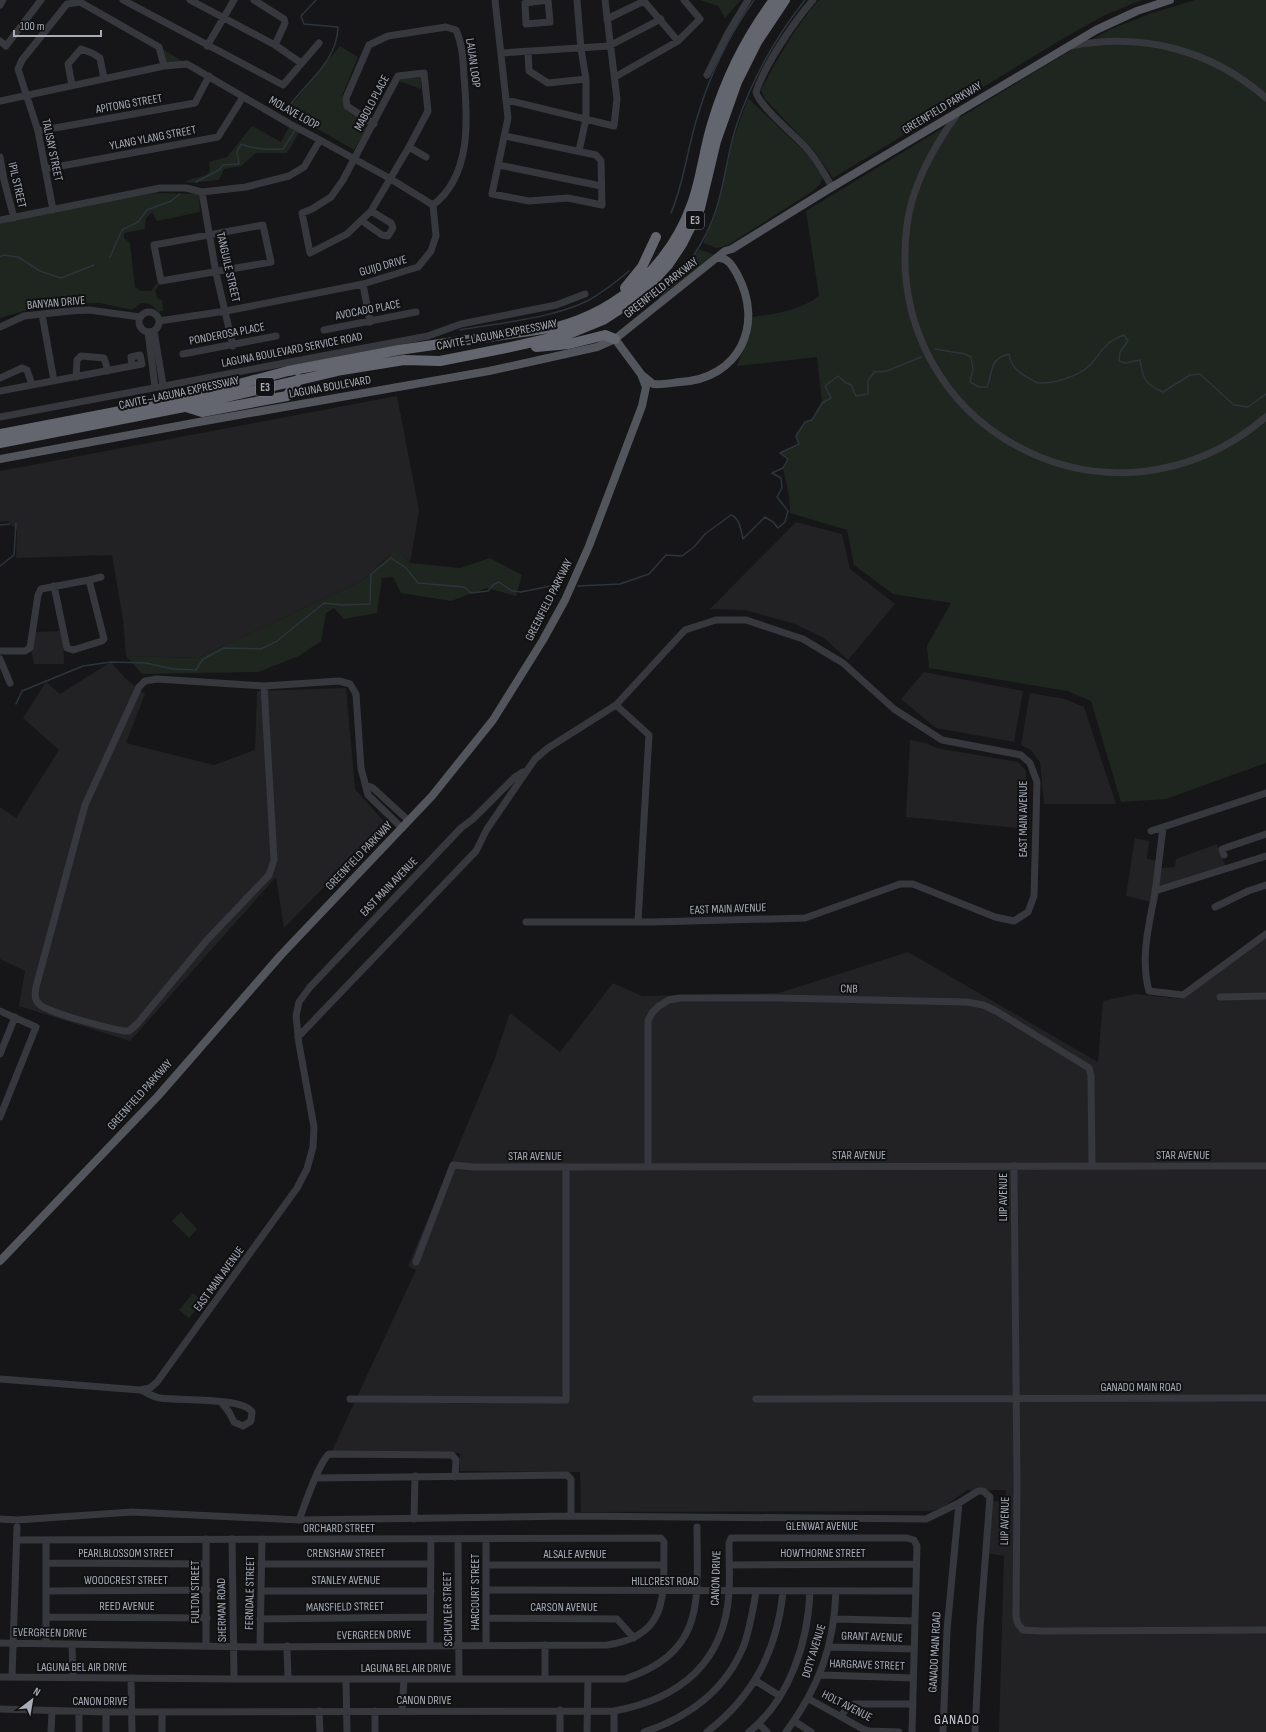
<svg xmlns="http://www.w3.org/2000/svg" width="1266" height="1732" viewBox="0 0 1266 1732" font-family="'Sofia Sans Condensed',sans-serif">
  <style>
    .built { fill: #222225 }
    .green { fill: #1e261f }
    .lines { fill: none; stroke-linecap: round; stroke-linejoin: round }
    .stream { stroke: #2c353c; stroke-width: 1.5 }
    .minor { stroke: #37383d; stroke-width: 7 }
    .major { stroke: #53555c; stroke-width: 8 }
    .highway { stroke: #63666e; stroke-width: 10 }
    .labels { text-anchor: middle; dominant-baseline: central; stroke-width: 4; stroke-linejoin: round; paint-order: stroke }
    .shield { fill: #111113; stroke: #7b7e86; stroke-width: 1 }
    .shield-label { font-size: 11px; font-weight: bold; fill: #a8adb8 }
    .street-label { font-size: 12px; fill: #a8adb8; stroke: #111113 }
    .quarter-label { font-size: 14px; letter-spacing: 1px; fill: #c9ccd4; stroke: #111113 }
  </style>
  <rect width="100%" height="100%" fill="#161618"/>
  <path class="built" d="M 397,396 L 419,510 L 410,563 L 402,554 L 390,554 L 362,581 L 198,658 L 126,656 L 123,620 L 112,555 L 16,558 L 17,531 L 8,521 L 0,522 L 0,471 Z
    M 796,522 L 842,534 L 850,569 L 895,604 L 848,660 L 824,638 L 795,624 L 745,610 L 710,609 Z
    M 63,631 L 64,664 L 34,664 L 32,654 L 34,632 Z
    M 111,662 L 125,678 L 145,694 L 126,743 L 214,765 L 255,750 L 257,691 L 346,688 L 355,789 L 386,824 L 284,928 L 276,877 L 130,1041 L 19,1006 L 25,971 L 0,959 L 0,807 L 16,818 L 59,750 L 23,718 L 46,682 L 60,694 Z
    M 924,672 L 1023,691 L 1014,742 L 936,728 L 901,699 Z
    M 1030,693 L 1065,699 L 1084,707 L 1116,804 L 1044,804 L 1040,762 L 1031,750 L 1021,745 Z
    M 910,740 L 926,743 L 936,748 L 1018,762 L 1026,771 L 1027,829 L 906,817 Z
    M 1135,838 L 1149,841 L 1147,859 L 1157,861 L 1151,902 L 1126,896 Z
    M 1217,844 L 1226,868 L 1158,889 L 1161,868 L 1175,867 L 1176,859 Z
    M 1266,938 L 1266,1732 L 999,1732 L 1004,1556 L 987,1553 L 993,1501 L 1005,1502 L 1006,1490 L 967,1490 L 942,1508 L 930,1511 L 581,1512 L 580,1472 L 460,1471 L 460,1453 L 331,1453 L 416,1270 L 408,1266 L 494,1061 L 510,1013 L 560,1052 L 613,983 L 642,996 L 779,993 L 908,952 L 1098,1062 L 1103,1001 L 1135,994 L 1182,999 Z"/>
  <path class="green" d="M 700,0 L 741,0 L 725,18 L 718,6 Z
    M 819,0 L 1142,0 L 1105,15 L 1064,38 L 833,178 L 815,152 L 765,99 L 761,90 C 778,58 795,27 819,0 Z
    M 1195,0 L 1266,0 L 1266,763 L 1166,799 L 1121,802 L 1091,701 L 1067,691 L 929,668 L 927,646 L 951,603 L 893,594 L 854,565 L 847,530 L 790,513 L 789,496 L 783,468 L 788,459 L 780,453 L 799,444 L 796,436 L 805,422 L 812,419 L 822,403 L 817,357 L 737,366 L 747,340 L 751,317 C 776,314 799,311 819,296 L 806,211 L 1063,55 L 1109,30 L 1149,14 Z
    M 340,46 L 358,57 L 342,96 L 345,107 L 370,123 L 354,150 L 287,111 Z
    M 159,47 L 187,64 L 164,66 Z
    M 421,77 L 421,89 L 399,81 L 400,78 Z
    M 748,98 L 808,155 L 823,176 L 820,184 L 813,191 L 728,245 L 717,248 L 703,243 L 717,210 L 732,143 Z
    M 290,125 L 300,131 L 287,153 L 256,153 L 241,166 L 224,169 L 219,180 L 190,183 L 185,181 L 206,175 L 210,171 L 209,162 L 227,157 L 252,126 L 281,142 Z
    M 154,193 L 199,194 L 200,212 L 157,221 L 152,212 L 146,218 L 145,229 L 124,233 L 124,238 L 130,243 L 135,287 L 141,291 L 151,291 L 157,283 L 159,285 L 155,291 L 158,299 L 162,300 L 163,311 L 159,312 L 150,304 L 141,303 L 132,310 L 100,303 L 48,304 L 0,318 L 0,221 Z
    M 699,249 L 715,255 L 660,299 L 676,282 Z
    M 393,552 L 402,554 L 410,563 L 460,568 L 490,558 L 522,575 L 516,596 L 487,588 L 451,601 L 401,593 L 393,577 L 382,578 L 377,613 L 344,619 L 334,608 L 326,613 L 321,641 L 299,656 L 258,672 L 142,674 L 126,656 L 198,658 L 362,581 Z
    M 181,1212 L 197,1229 L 189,1238 L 172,1221 Z
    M 193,1293 L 203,1301 L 189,1318 L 179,1310 Z"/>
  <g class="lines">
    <path class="stream" d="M 288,108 C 306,81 337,63 338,27 L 304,24 L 301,16 L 316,0
      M 196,182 L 219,170 L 223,165 L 239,164 L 237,152 L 241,144 C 253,149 271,150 283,149 L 294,132
      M 671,213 C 684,183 687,150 697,118 C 709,77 729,35 754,0
      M 0,257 L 3,255 L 18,257 L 40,271 L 61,278 L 94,265
      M 110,257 L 122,230 L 138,222 L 147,210 L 171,201 L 180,194
      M 660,298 C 684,272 705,244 716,210 C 725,183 727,154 736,127 C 751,81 775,38 805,0
      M 460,330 C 498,323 555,318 589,300 C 603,292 616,282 629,271
      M 935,349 L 965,354 L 971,357 L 973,369 L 970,382 L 979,387 L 987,387 C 994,370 988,360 1009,354 C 1011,366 1017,371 1027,377 C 1031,379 1034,382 1038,383 C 1054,384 1079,376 1090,365 C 1104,350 1103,343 1124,335 L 1128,341 L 1120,352 L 1119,361 L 1125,363 L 1140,360 C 1143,379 1145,384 1163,392 L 1190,375 L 1200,374 L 1234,405 L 1248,407 L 1266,394
      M 0,525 L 10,524
      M 0,566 L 14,555 L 16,523
      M 578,586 L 620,584 L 649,574 L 666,555 L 682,556 L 694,547 L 705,534 L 731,515 C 740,518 741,531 743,539 L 765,517 L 773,522 L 778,528 L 785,522 L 788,511 L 777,497 L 782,488 L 781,478 L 772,473 L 783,468 L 788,459 L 780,453 L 799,444 L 796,436 L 805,422 L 812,420 L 822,403 L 831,398 L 825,386 L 838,376 L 846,383 L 851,385 L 856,396 L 868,394 L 868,381 L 874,372 L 887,371 L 921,357
      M 16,704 L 22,691 L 83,666 L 111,662 L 146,663 L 173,669 L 196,670 L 203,659 L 224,648 L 261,649 L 277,641 L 324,603 L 342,605 L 370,604 L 371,574 L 391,558 L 406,568 L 418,583 L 464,587 L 471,593 L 488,591 L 493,585 L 499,582 L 512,591 L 521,592 L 560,584"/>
    <path class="minor" d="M 123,0 L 283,85 L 319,43
      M 190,0 L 275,45 L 301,63
      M 254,0 L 284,19 L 285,23 L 275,45
      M 495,0 L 508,118 L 492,194 L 529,201 L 568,198 L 602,205 L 601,161 L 596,155 L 505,136
      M 548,0 L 550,22 L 526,24 L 525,3 Z
      M 577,0 L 581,49 L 586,79 L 586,119 L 579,151
      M 643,0 L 678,41
      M 813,0 C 794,22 765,64 756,92 C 759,106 797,137 808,150 C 818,161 825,175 832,187
      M 0,5 L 3,0
      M 607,19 L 644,1
      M 0,41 L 6,46 L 41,0
      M 207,46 L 234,0
      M 1071,46 C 1142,32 1212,50 1266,98
      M 528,52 L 529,71 L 548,83 L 586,79
      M 501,53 L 609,46 L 661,19
      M 424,73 L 428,111 L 409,147 L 371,211 L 347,234 L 310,253 L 302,213 L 312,209 L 331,197 L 343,180 L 398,76 Z
      M 707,75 L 728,33 L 748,0
      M 615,77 L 678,41 L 700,19 L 684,0
      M 72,85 L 68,64 L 81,49 L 92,53 L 100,58 L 104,79
      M 507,100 L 614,126 L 617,99 L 605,0
      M 0,101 L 164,66 L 187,64 L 290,124 L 320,140 L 304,167 L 289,176 L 246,187 L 202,192 L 186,188 L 160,188 L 0,220
      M 958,113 C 934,146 912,184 907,225 C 881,428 1111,550 1266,417
      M 374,124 L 347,106 L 346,98 L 369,45 L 388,36 L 446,27 L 456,30 C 463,45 463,61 464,77 C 468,121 471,176 433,205
      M 38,131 L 195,103 L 209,76
      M 409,147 L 426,157
      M 0,157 L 4,180 L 14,218
      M 499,165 L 601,186
      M 45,169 L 218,137 L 243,97
      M 202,192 L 216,273 L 233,346
      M 53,210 L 38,131 L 18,69 L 22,60 L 67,4 L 80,2 L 159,47 L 164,66
      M 362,221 L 382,235 L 388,236 L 393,228 L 391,223 L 371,211
      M 263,225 L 271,262 L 161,281 L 154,245 Z
      M 363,284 L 370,322
      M139 322a10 10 0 1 1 20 0a10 10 0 1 1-20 0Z
      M 42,314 L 54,381
      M 159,321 L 226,311 L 363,284 L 418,267 L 431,251 L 436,236 L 433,205 L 389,178 L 320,140
      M 0,327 L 24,316 L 70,311 L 89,310 L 140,317
      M 324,330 L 416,312
      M 154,331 L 163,385
      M 148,332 L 155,387
      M 183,354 L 276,336
      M 76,377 L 77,360 L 81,356 L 104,358 L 108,371
      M 0,378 L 22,368 L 27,370 L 32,385
      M 0,391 L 142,364 L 140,355 L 131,357 L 132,366
      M 0,417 L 428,336 L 461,324 L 556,305 L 585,294
      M 89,580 L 101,577
      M 0,651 L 25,651 L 30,648 L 38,595 L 41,589 L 89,580 L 104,639 L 102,641 L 73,650 L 67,648 L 54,586
      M 0,659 L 10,683
      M 264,686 L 274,860 L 269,875 L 207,940 L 137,1024 L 129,1031 L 124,1031 C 108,1028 48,1013 39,1004 C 34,999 35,993 36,987 L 85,805 L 139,687 L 145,681 L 157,679 L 264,686 L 339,681 L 350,684 L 356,694 L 361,768 L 368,795 L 402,828
      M 616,705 L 649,735 L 638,921
      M 366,785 L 373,788 L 409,821
      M 1163,828 C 1160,850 1158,871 1155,893 C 1149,925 1140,958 1149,991 L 1183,995 L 1266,934
      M 1151,831 L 1266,793
      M 1224,855 L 1222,849 L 1266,834
      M 1155,891 L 1266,856
      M 1215,907 L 1248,891 L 1266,885
      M 1220,997 L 1266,996
      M 0,1011 L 36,1027 L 0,1117
      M 298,1037 L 476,851 L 487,829 L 535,759 L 548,748 L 616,705 L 685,630 L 716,620 L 746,620 L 803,639 L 843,663 L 894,709 L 942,740 L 1021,755 L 1030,763 L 1037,782 L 1034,896 L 1028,912 L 1014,921 L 995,917 L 913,884 L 900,884 L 805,918 L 653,922 L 526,922
      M 0,1054 L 15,1017
      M 1014,1166 L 1017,1482 L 1016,1617 L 1018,1624 L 1023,1630 L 1042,1631 L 1266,1630
      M 648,1167 L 648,1021 L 652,1013 L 659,1006 L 669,1000 L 680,998 L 778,998 L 967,1002 L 983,1005 L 996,1011 L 1089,1068 L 1091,1076 L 1092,1166
      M 416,1262 L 453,1165 L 474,1167 L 1266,1166
      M 0,1379 L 140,1390 L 150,1388 L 157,1382 L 297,1188 L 307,1169 L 313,1147 L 314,1127 L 299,1044 L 296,1016 L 299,1002 L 310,987 L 461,828 L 473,819 L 515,777 L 523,772
      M 140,1390 C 146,1392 153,1397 160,1398 C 178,1401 243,1397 252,1412 L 251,1421 L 243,1426 L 234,1422 L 229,1412 L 221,1402
      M 350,1399 L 566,1400 L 566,1167
      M 756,1399 L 1266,1398
      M 316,1478 L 567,1475 L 571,1479 L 571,1516
      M 0,1519 L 17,1520 L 132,1512 L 299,1520 L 571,1516 L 926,1519 L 959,1503 L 978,1491 L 983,1491 L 990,1497 L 980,1628 L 975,1732
      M 414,1519 L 415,1476
      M 299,1520 C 304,1507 319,1462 329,1454 L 452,1455 L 456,1460 L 455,1477
      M 206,1539 L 206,1645
      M 232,1539 L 234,1679
      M 458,1539 L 459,1678
      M 46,1540 L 46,1643
      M 46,1563 L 206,1564
      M 261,1564 L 431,1564
      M 486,1565 L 663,1565
      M 729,1565 L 916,1564
      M 486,1590 L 916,1591
      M 46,1591 L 207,1590
      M 261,1591 L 431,1591
      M 46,1617 L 207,1618
      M 486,1618 L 617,1619 L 634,1638
      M 260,1619 L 430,1617
      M 835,1619 L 915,1621
      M 0,1643 L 260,1647 L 607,1645 C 671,1636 663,1592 664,1542 L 661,1538 L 17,1540
      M 72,1645 L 73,1677
      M 430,1645 L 431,1539
      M 486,1645 L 486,1539
      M 545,1645 L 545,1678
      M 287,1646 L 288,1679
      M 260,1647 L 262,1539
      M 829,1647 L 914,1649
      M 821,1675 L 913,1678
      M 0,1677 L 234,1679 L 625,1679 C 707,1651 697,1600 697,1527
      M 12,1677 L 17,1527
      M 131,1678 L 132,1732
      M 346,1679 L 347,1732
      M 756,1681 L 780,1696
      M 809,1699 L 863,1729 L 869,1731 L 899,1732
      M 0,1709 L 106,1712 L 614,1711 C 680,1699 725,1662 729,1592 C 730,1576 729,1559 729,1543 L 731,1538 L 907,1538 L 914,1540 L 917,1546 L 912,1732
      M 319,1711 L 320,1732
      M 402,1711 L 404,1679
      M 614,1711 L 614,1732
      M 841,1716 L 847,1708 L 854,1704 L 913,1704
      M 794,1721 L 811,1732
      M 759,1724 L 767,1732
      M 51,1732 L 52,1712
      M 79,1732 L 79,1712
      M 106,1732 L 106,1712
      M 162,1732 L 162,1712
      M 375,1732 L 375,1711
      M 560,1732 L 560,1710
      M 587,1732 L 588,1679
      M 644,1732 C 688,1718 726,1690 744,1645 C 750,1628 753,1609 756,1592
      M 707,1732 C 754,1696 777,1650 783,1592
      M 749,1732 C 790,1699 808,1642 810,1591
      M 786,1732 C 819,1687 834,1647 836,1591
      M 943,1732 L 947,1630 L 959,1503"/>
    <path class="major" d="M 615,339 L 641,374 L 653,384 C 662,385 671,383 680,382 C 739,379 765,325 737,274 C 733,267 728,257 718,258
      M 0,459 L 199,422 L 489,371 L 597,347 L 615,339 L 725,251 L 732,249 L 832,187 L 1096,30 L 1137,11 L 1170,0
      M 0,1261 L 158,1096 L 281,955 L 432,796 L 493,720 L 543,640 L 565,600 L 589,546 L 642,406 L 646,387 L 641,374"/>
    <path class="highway" d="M 625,288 L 642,267 L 656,237
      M 536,347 L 569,344 L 605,335 L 615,339
      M 186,407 L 202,412 L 287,396 L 299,379
      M 0,434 L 183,399 L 288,371 L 399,350 L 557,327 C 619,311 671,264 692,204 C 702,177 704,148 713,121 C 726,78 747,36 774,0
      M 0,443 L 184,407 L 342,370 L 404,360 L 440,361 L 506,348 L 569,334 L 603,320 L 626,305 L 647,288 L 668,265 L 682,244 L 700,208 L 716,141 L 737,82 L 757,42 L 785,0"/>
  </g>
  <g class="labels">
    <g class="shield">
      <rect x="686" y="211" width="18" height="18" rx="3"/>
      <rect x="256" y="378" width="18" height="18" rx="3"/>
    </g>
    <g class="shield-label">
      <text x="695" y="220">E3</text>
      <text x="265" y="387">E3</text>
    </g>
    <g class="street-label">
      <text transform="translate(473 63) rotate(82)">LAUAN LOOP</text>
      <text transform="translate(372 103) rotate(-62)">MABOLO PLACE</text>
      <text transform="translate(129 104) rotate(-10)">APITONG STREET</text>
      <text transform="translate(942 108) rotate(-31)">GREENFIELD PARKWAY</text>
      <text transform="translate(294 113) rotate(29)">MOLAVE LOOP</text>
      <text transform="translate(153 138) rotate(-11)">YLANG YLANG STREET</text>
      <text transform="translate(52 150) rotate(78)">TALISAY STREET</text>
      <text transform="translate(17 185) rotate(77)">IPIL STREET</text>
      <text transform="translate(383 266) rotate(-16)">GUIJO DRIVE</text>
      <text transform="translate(228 267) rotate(77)">TANGUILE STREET</text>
      <text transform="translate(661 288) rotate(-38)">GREENFIELD PARKWAY</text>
      <text transform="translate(56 303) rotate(-5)">BANYAN DRIVE</text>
      <text transform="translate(368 310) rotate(-11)">AVOCADO PLACE</text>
      <text transform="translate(227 334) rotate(-11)">PONDEROSA PLACE</text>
      <text transform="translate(497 335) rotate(-11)">CAVITE–LAGUNA EXPRESSWAY</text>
      <text transform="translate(292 350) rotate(-11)">LAGUNA BOULEVARD SERVICE ROAD</text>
      <text transform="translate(330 387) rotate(-10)">LAGUNA BOULEVARD</text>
      <text transform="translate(179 393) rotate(-12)">CAVITE–LAGUNA EXPRESSWAY</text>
      <text transform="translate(549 600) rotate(-63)">GREENFIELD PARKWAY</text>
      <text transform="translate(1023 819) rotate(-90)">EAST MAIN AVENUE</text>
      <text transform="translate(359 856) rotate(-46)">GREENFIELD PARKWAY</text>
      <text transform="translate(389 887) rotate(-46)">EAST MAIN AVENUE</text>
      <text transform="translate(728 909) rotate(-2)">EAST MAIN AVENUE</text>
      <text transform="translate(849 989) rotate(2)">CNB</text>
      <text transform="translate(140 1095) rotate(-48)">GREENFIELD PARKWAY</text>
      <text x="859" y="1155">STAR AVENUE</text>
      <text x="1183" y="1155">STAR AVENUE</text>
      <text x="535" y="1156">STAR AVENUE</text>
      <text transform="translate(1003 1197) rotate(-90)">LIIP AVENUE</text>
      <text transform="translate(219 1279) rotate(-54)">EAST MAIN AVENUE</text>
      <text x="1141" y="1387">GANADO MAIN ROAD</text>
      <text transform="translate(1005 1521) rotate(-89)">LIIP AVENUE</text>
      <text x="822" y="1526">GLENWAT AVENUE</text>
      <text x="339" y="1528">ORCHARD STREET</text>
      <text x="126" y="1553">PEARLBLOSSOM STREET</text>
      <text x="346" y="1553">CRENSHAW STREET</text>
      <text x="823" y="1553">HOWTHORNE STREET</text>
      <text x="575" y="1554">ALSALE AVENUE</text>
      <text transform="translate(716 1578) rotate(-88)">CANON DRIVE</text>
      <text x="126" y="1580">WOODCREST STREET</text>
      <text x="346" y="1580">STANLEY AVENUE</text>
      <text x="665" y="1581">HILLCREST ROAD</text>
      <text transform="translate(195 1592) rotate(-90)">FULTON STREET</text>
      <text transform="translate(475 1592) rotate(-90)">HARCOURT STREET</text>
      <text transform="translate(250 1593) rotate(-89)">FERNDALE STREET</text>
      <text x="127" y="1606">REED AVENUE</text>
      <text transform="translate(345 1607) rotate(-1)">MANSFIELD STREET</text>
      <text x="564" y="1607">CARSON AVENUE</text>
      <text transform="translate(448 1609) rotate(-91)">SCHUYLER STREET</text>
      <text transform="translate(222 1610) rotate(-91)">SHERMAN ROAD</text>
      <text transform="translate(50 1633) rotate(1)">EVERGREEN DRIVE</text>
      <text transform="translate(374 1635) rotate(-1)">EVERGREEN DRIVE</text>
      <text transform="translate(872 1637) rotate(2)">GRANT AVENUE</text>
      <text transform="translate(814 1651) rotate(-73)">DOTY AVENUE</text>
      <text transform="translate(935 1652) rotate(-87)">GANADO MAIN ROAD</text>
      <text transform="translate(867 1665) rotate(2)">HARGRAVE STREET</text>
      <text x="82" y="1667">LAGUNA BEL AIR DRIVE</text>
      <text x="406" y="1668">LAGUNA BEL AIR DRIVE</text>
      <text x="424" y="1700">CANON DRIVE</text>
      <text x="100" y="1701">CANON DRIVE</text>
      <text transform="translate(847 1706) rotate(27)">HOLT AVENUE</text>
    </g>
    <g class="quarter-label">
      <text x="957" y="1719">GANADO</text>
    </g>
  </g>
  <g transform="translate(32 1700) rotate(31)" stroke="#111113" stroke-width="3" paint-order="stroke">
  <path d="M0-3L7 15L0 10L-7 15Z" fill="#a8adb8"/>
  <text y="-6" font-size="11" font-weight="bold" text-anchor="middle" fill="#a8adb8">N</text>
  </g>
  <path d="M14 30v6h87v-6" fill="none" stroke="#a8adb8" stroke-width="2"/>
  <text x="20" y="30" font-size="12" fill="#a8adb8" stroke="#111113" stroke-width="3" paint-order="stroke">100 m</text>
</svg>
